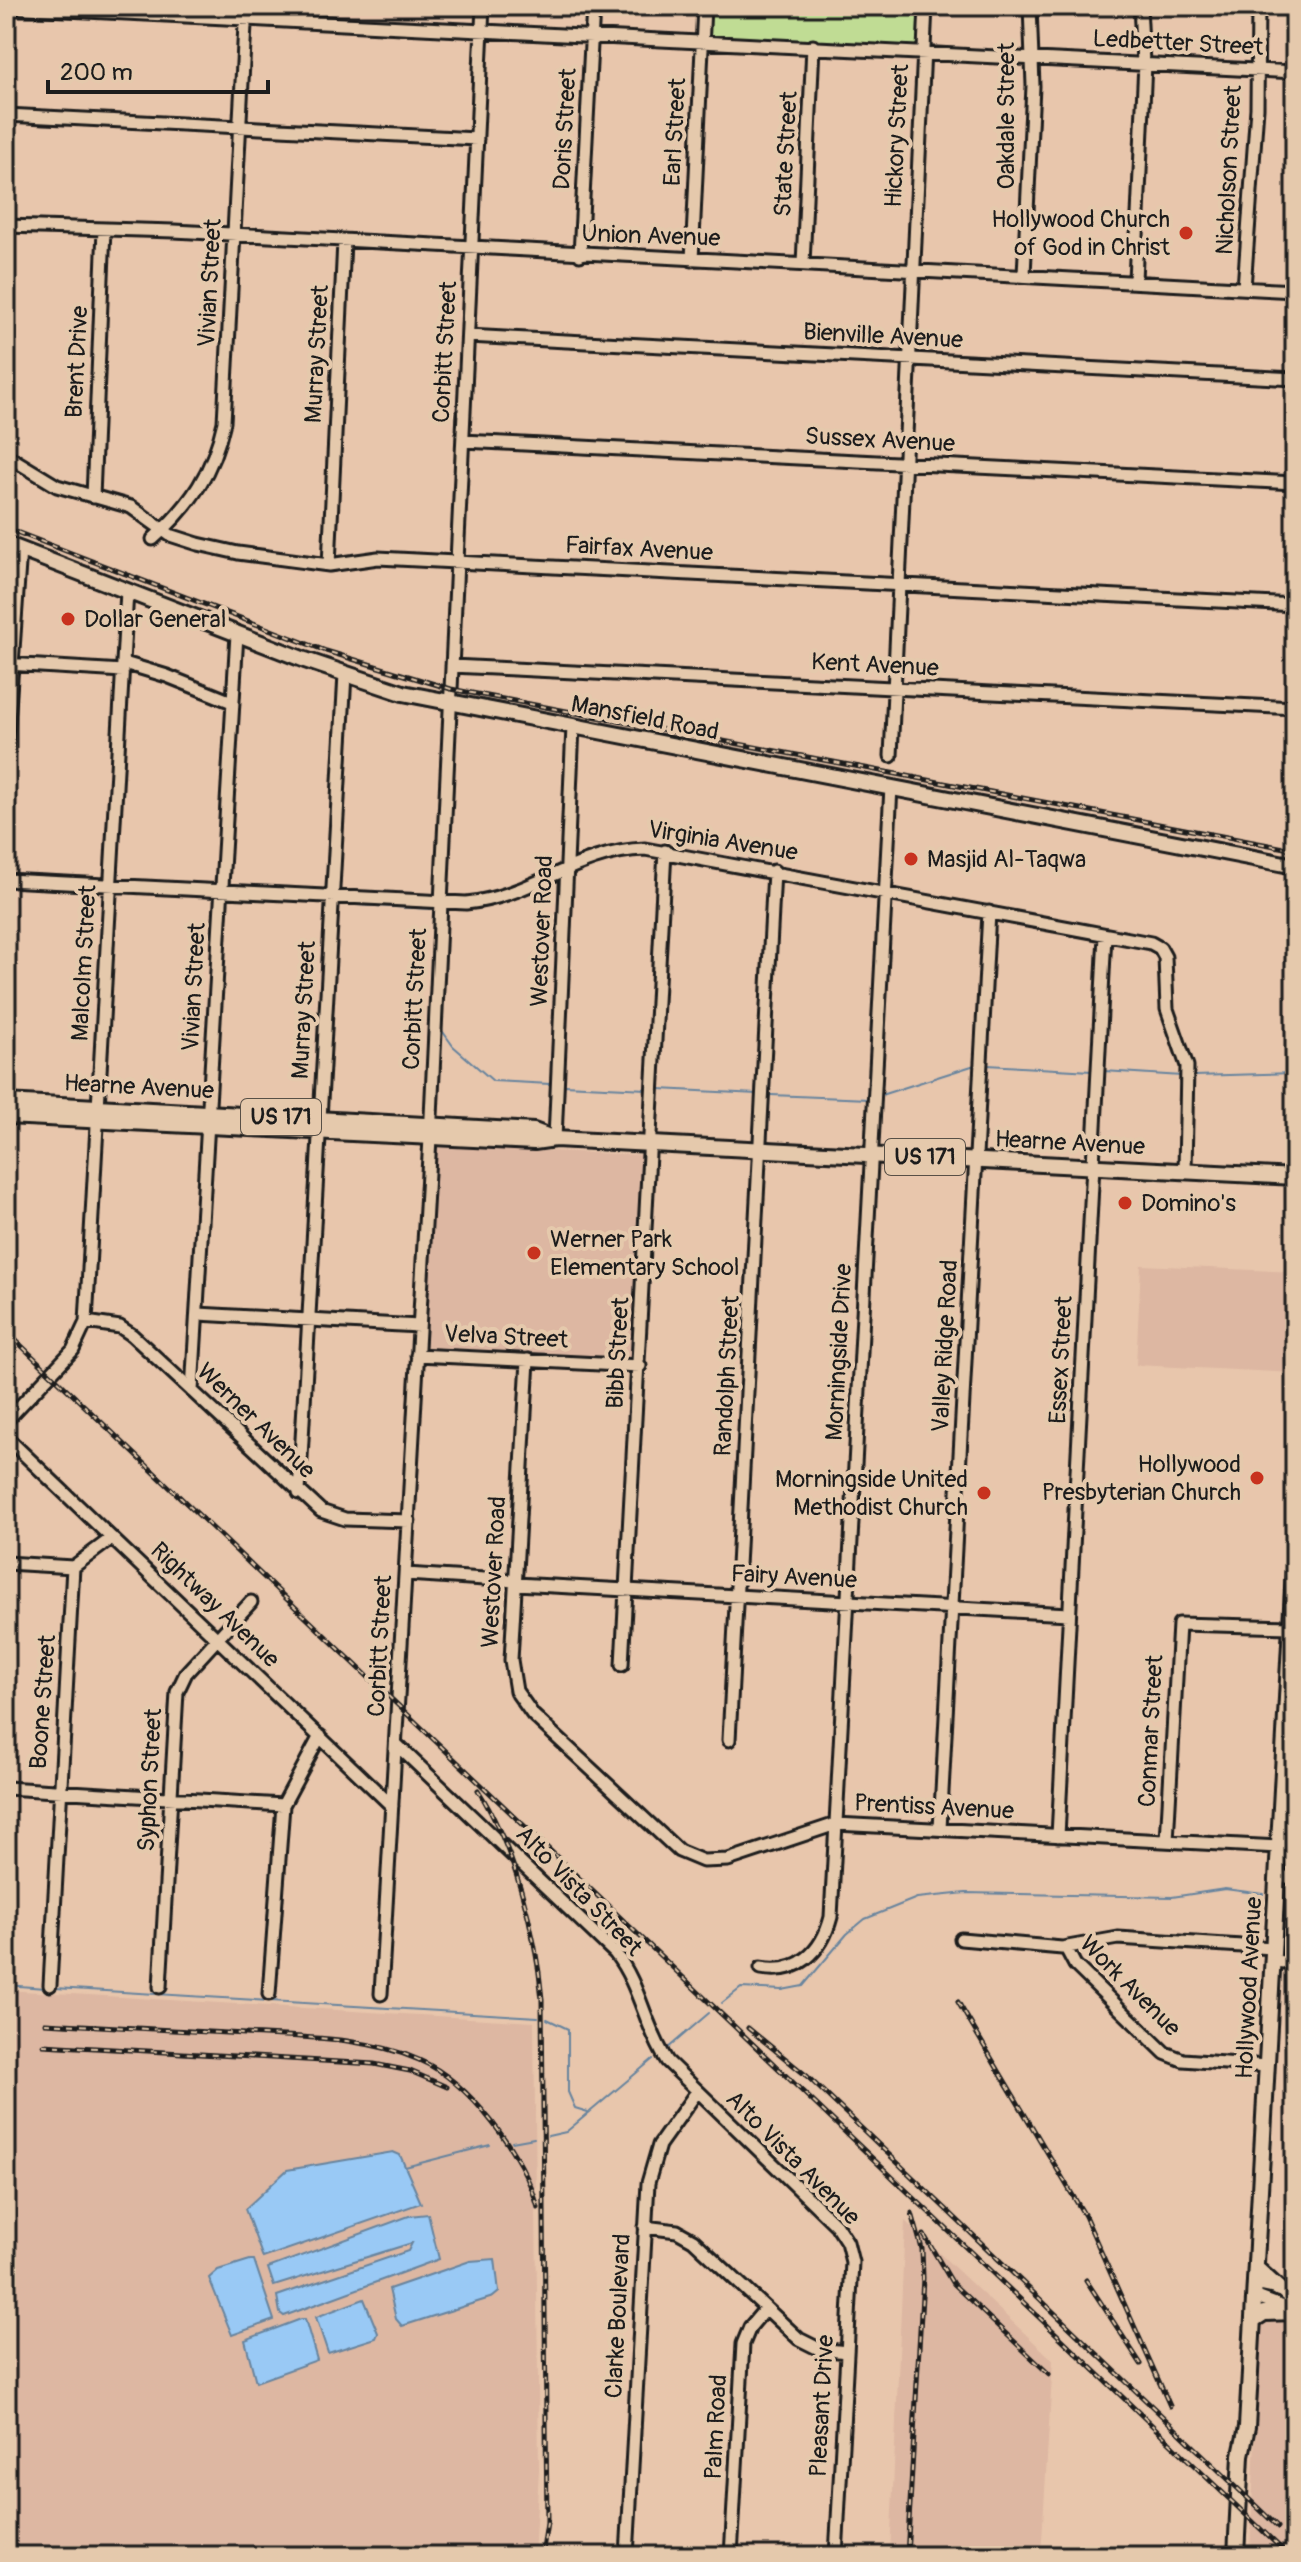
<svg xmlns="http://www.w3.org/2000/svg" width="1301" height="2562" viewBox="0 0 1301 2562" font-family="Pangolin,sans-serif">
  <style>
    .built { fill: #ddb7a2 }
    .green { fill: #c0dc94; stroke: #6e7c58; stroke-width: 2 }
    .water { fill: #99c9f5; stroke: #67849e; stroke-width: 2 }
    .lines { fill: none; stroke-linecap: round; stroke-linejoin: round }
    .stream { stroke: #67849e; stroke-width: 2 }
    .minor-casing { stroke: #1c1c1c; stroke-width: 17 }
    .major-casing { stroke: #1c1c1c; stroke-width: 20 }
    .minor { stroke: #e5c9ac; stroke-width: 11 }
    .major { stroke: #e5c9ac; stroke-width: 14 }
    .rail-casing { stroke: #1c1c1c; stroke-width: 5 }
    .rail { stroke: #e5c9ac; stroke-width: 2; stroke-dasharray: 6; stroke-linecap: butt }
    .poi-dot { fill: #c8321e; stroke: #e5c9ac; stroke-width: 3 }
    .labels { text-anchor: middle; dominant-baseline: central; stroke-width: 8; stroke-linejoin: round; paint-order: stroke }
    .shield { fill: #e5c9ac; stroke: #585047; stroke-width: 2 }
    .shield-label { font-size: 22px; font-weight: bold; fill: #1c1c1c }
    .street-label { font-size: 24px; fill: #1c1c1c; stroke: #e5c9ac }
    .poi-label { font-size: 24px; fill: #1c1c1c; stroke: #e5c9ac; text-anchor: start }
  </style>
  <rect width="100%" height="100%" fill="#e8c6ac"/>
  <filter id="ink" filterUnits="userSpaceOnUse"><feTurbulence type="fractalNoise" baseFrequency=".0125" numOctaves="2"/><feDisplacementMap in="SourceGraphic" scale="16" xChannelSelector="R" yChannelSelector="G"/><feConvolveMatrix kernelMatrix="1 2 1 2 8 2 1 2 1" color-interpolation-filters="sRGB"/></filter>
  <g filter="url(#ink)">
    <path class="built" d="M 434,1146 L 643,1155 L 634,1362 L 422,1351 Z
      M 1141,1265 L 1295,1272 L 1295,1373 L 1136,1365 Z
      M 6,1990 L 534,2022 L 539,2470 L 534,2556 L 6,2556 Z
      M 905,2221 L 1053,2360 L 1041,2556 L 890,2556 Z
      M 1295,2317 L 1295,2556 L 1250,2556 L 1260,2319 Z"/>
    <path class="green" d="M 707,6 L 921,6 L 918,47 L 706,36 Z"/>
    <path class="water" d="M 393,2152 L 400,2155 L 421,2203 L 263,2258 L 245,2209 L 287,2170 Z
      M 428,2214 L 439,2259 L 284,2316 L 280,2313 L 277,2296 L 408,2251 L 412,2243 L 274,2286 L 268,2268 L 409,2216 Z
      M 495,2259 L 499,2292 L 493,2297 L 402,2326 L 396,2319 L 389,2289 L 470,2261 Z
      M 250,2260 L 254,2260 L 274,2320 L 232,2335 L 209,2278 L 218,2270 Z
      M 364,2299 L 378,2333 L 376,2338 L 328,2353 L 316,2317 Z
      M 301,2319 L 305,2319 L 317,2360 L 256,2382 L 245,2340 Z"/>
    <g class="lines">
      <path class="stream" d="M 6,887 L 104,892
        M 116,892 L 215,897
        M 228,898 L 326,903
        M 338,904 L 432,909
        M 441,1029 L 453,1046 L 493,1081 L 550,1084
        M 987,1065 L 1092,1071
        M 1104,1071 L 1182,1076
        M 1194,1076 L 1295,1073
        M 564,1085 L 647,1089
        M 659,1089 L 758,1094
        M 771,1095 L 869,1099
        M 881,1095 L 975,1065
        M 1289,1900 L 1295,1900
        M 6,1985 L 45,1988
        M 55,1988 L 538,2017
        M 722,2003 L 741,1988 L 782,1990 L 803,1986 L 847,1934 L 865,1919 L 917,1898 L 966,1893 L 1172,1897 L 1225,1889 L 1263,1894
        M 547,2019 L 568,2029 L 568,2092 L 575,2108 L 588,2112
        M 667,2049 L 709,2013
        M 548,2136 L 566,2132 L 653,2059
        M 512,2142 L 534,2138
        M 405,2167 L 490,2145"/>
      <defs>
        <path id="minor" d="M 1140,6 L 1143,63
          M 6,7 L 1295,72
          M 6,115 L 477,139
          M 6,226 L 174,231 L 1295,291
          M 580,255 L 593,6
          M 692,260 L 704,6
          M 803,264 L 813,46
          M 1024,275 L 1033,86 L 1030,6
          M 1135,280 L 1145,63
          M 1244,288 L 1257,108 L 1258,6
          M 468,336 L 1295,379
          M 463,441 L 1295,483
          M 6,455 L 57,486 L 131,507 L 170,535 L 198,544 L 238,553 L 329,565 L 378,558 L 1295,605
          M 93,497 L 104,229
          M 153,539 C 191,505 213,472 224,422 L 246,6
          M 329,565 L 344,241
          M 124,663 L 167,676 L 232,702
          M 7,664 L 123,671
          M 452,666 L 1295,708
          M 6,751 L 20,549
          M 891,756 L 926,6
          M 6,880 L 466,903 C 531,897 577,851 645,849 L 1151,943 L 1160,948 L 1165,957 L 1167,1009 L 1187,1066 L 1185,1171
          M 555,1139 L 573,726
          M 198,1314 L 419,1326
          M 86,1322 L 120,1327 L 132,1335 L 321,1511 L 345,1519 L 409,1521
          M 417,1355 L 640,1366
          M 528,1360 L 511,1660 L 516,1691 L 533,1715 L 679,1851 L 703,1861 L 728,1860 L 836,1824 L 1279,1847
          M 192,1391 L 237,634
          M 6,1421 L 73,1350 L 86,1322 L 127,591
          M 6,1437 L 392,1806
          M 299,1493 L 345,674
          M 6,1563 L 73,1567
          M 73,1567 L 112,1538
          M 406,1574 L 516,1581
          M 516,1584 L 1069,1614
          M 622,1665 L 665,851
          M 729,1740 L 774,871
          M 397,1745 L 615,1953 C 640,1985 645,2027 667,2061 L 836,2225 L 847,2242 L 852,2262 L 836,2556
          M 6,1788 L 283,1805
          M 940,1829 L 989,912
          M 1058,1836 L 1105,935
          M 1167,1841 L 1179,1624 L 1291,1627
          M 1277,1875 L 1295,1879
          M 961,1939 L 1062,1948 L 1118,1938 L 1273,1948
          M 1066,1948 L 1075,1965 L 1165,2053 L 1183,2060 L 1267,2066
          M 1273,1961 L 1295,1963
          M 761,1968 C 798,1975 822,1952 831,1917 L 891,787
          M 50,1985 L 73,1567
          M 160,1987 L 177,1692 L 186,1673 L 251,1602
          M 269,1994 L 283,1805 L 320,1736
          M 381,1994 L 430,1138 L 483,6
          M 645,2227 L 677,2231 L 693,2240 L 799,2339 L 819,2349 L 847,2352
          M 1255,2284 L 1279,2289 L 1295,2303
          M 1254,2296 L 1294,2311
          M 627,2556 L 648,2183 L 659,2145 L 696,2093
          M 731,2556 L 743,2344 L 750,2327 L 766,2308"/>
        <path id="major" d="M 6,544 L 305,660 L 403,693 L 1295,866
          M 6,1102 L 534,1131 L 555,1139
          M 6,1116 L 534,1142 L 555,1139 L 1295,1177
          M 1256,2268 L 1279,2289
          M 1253,2320 L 1264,2313 L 1295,2312
          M 1236,2556 L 1241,2455 L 1247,2427 L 1295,1552"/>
      </defs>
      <use href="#minor" class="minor-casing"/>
      <use href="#major" class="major-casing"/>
      <use href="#minor" class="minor"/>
      <use href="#major" class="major"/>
      <defs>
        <path id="rail" d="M 6,528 L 326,651 L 451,689 L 1295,850
          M 6,1331 L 1289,2556
          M 478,1790 C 514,1847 536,1932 542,1999 L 547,2523 L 542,2556
          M 958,2002 L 1085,2216 L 1170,2406
          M 45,2023 C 112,2027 179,2031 245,2034 C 303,2038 365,2036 419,2060 C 469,2081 525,2156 538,2208
          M 748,2028 L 808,2077 L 1278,2527
          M 43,2045 L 374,2064 L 410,2071 L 447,2087
          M 924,2235 L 953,2284 L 1049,2374
          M 1086,2280 L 1141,2364
          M 907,2556 L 923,2278 L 922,2249 L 912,2213"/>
      </defs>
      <use href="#rail" class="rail-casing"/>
      <use href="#rail" class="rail"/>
    </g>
  </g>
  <g class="poi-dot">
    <circle cx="1186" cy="233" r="8"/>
    <circle cx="68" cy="619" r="8"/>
    <circle cx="911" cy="859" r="8"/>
    <circle cx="1125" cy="1203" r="8"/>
    <circle cx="534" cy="1253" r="8"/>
    <circle cx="1257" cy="1478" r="8"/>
    <circle cx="984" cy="1493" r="8"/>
  </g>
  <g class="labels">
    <g class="shield">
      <rect x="241" y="1099" width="80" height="36" rx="6"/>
      <rect x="885" y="1139" width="80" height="36" rx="6"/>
    </g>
    <g class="shield-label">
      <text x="281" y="1117">US 171</text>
      <text x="925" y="1157">US 171</text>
    </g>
    <g class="street-label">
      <text transform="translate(1178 43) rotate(3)">Ledbetter Street</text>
      <text transform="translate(1006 116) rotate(-90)">Oakdale Street</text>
      <text transform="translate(565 129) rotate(-87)">Doris Street</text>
      <text transform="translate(675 132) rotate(-87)">Earl Street</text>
      <text transform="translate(897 136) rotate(-87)">Hickory Street</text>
      <text transform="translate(786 154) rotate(-87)">State Street</text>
      <text transform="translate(1229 170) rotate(-87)">Nicholson Street</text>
      <text transform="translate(651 236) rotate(2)">Union Avenue</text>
      <text transform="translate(210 283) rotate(-87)">Vivian Street</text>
      <text transform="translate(883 336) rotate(3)">Bienville Avenue</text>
      <text transform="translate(445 352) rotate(-87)">Corbitt Street</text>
      <text transform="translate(317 354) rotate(-87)">Murray Street</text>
      <text transform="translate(77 362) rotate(-87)">Brent Drive</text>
      <text transform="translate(880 440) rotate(3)">Sussex Avenue</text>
      <text transform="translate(639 549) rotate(3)">Fairfax Avenue</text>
      <text transform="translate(875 665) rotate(3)">Kent Avenue</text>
      <text transform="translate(645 718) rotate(11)">Mansfield Road</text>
      <text transform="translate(723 841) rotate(9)">Virginia Avenue</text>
      <text transform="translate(542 931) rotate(-88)">Westover Road</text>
      <text transform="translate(84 963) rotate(-87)">Malcolm Street</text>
      <text transform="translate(194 987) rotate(-87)">Vivian Street</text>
      <text transform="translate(415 999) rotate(-87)">Corbitt Street</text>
      <text transform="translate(304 1010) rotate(-87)">Murray Street</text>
      <text transform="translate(139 1087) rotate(3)">Hearne Avenue</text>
      <text transform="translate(1070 1143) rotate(3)">Hearne Avenue</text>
      <text transform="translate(506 1337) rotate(3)">Velva Street</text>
      <text transform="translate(945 1346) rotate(-87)">Valley Ridge Road</text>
      <text transform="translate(839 1352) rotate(-87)">Morningside Drive</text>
      <text transform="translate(618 1353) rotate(-87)">Bibb Street</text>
      <text transform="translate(1061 1360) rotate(-87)">Essex Street</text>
      <text transform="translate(727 1376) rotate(-87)">Randolph Street</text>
      <text transform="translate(256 1421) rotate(44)">Werner Avenue</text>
      <text transform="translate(494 1572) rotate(-87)">Westover Road</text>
      <text transform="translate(794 1577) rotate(3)">Fairy Avenue</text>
      <text transform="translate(215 1605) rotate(44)">Rightway Avenue</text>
      <text transform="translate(380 1646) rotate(-87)">Corbitt Street</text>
      <text transform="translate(43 1702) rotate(-86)">Boone Street</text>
      <text transform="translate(1151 1731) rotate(-87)">Conmar Street</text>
      <text transform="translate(150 1780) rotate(-87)">Syphon Street</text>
      <text transform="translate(934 1807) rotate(3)">Prentiss Avenue</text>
      <text transform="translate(579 1891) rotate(46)">Alto Vista Street</text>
      <text transform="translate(1130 1986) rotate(45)">Work Avenue</text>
      <text transform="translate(1249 1988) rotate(-87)">Hollywood Avenue</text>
      <text transform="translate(793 2158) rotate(45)">Alto Vista Avenue</text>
      <text transform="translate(618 2316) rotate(-87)">Clarke Boulevard</text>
      <text transform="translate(822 2406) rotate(-87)">Pleasant Drive</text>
      <text transform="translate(716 2427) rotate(-87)">Palm Road</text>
    </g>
    <g class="poi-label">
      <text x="1170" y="219" text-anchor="end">Hollywood Church<tspan x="1170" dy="28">of God in Christ</tspan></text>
      <text x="84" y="619">Dollar General</text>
      <text x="927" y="859">Masjid Al-Taqwa</text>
      <text x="1141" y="1203">Domino's</text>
      <text x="550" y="1239">Werner Park<tspan x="550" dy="28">Elementary School</tspan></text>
      <text x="1241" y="1464" text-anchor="end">Hollywood<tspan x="1241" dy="28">Presbyterian Church</tspan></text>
      <text x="968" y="1479" text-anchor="end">Morningside United<tspan x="968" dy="28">Methodist Church</tspan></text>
    </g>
  </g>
  <rect width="1301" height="2562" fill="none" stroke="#e5c9ac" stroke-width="32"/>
  <rect x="16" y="16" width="1269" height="2530" fill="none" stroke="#1c1c1c" stroke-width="3" filter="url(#ink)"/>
  <path d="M48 80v12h220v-12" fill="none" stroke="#1c1c1c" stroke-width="4"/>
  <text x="60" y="80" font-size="24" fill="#1c1c1c" stroke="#e5c9ac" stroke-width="6" paint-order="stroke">200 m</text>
</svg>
